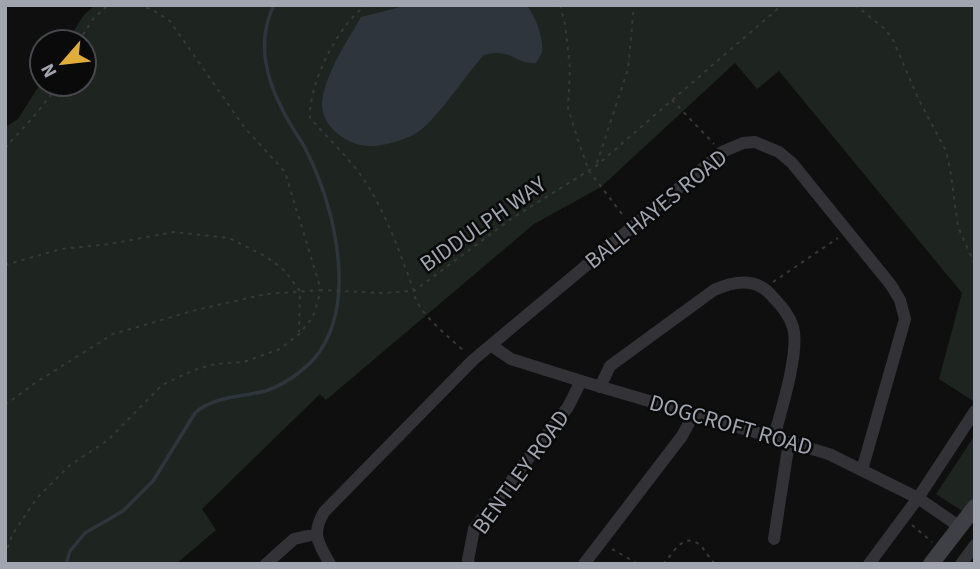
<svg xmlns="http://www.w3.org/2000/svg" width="980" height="569" viewBox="0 0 980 569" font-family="'Source Sans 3',sans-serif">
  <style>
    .green { fill: #1e241f }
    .water { fill: #2e353c }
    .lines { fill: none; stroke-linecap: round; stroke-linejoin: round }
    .stream { stroke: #2e353c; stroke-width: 3.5 }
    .path { stroke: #37383c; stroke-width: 2; stroke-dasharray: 3.5 5; stroke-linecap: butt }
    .street { stroke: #333337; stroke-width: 12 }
    .secondary { stroke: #3f4045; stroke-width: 16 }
    .labels { text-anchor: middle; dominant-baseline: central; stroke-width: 5; stroke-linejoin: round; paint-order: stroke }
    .street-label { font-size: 23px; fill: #a1a5b0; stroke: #0a0a0b }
  </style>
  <rect width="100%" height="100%" fill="#0f0f10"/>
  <path class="green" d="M 95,5 L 975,5 L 975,402 L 939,379 L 962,293 L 779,71 L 757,89 L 735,63 L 601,187 L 534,224 L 326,400 L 320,394 L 202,509 L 216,530 L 176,564 L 5,564 L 5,127 L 18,119 L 42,81 L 42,84 L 84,84 L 84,42 L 67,42 L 83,16 Z
    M 975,435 L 975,496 L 964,512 L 936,494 Z"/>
  <path class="water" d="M 408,5 L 526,5 C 535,15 544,38 542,52 C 541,56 538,59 536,63 C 515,65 512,47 484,55 C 464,77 443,111 422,129 C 410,139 386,146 371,146 C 350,147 322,128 322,105 C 323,77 347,41 361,17 Z"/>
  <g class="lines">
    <path class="stream" d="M 66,564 L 70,551 L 85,533 L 123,511 L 153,481 L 195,413 C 214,396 242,397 265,391 C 282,386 302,372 314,359 C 359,306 335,209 307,152 C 303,143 296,134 291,125 C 269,89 254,45 274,5"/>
    <path class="path" d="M 367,5 C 339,22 308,85 310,118 C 326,136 345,154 360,174 C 385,209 399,251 414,291 C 414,310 450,338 464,351
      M 560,5 L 565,24 L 570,68 L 568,108 L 578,140 L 589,171 L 625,218
      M 855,5 L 886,30 L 893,40 L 918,98 L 946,151 L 950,168 L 958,227 L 975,265
      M 78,42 L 94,18 L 108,5
      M 672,100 L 714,144
      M 5,148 L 36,114 L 59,84
      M 597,163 L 628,69 L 634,5
      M 5,265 L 61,249 L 110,244 L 174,232 L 229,238 L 265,256 L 285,271 L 300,291 L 299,332
      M 773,282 L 838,238
      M 5,405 L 35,383 L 113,334 L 196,310 L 266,294 L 321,290 L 285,172 L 244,127 L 170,21 L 156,12 L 141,5
      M 912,525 L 932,542
      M 612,549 L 638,564
      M 5,556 L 12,535 L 37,498 L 69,466 L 108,440 L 162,385 L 194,370 L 215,364 L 244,362 L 280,349 L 299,334 L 313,317 L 321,290 L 379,293 L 414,291 L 511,219 L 596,166 L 782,5
      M 663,564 C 673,554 683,531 700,545 C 706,551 709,559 716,564"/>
    <path class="street" d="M 492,346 L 511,359 L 581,381 L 829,454 L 918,498 L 960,527
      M 600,387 L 610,366 L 714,290 C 734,281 756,277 772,296 C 781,306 789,314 793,327 C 800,351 781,411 774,437
      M 774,539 L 789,442
      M 266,564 L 294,539 L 316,534
      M 330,564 C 318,543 311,534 324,512 L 473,360 L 722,152 L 743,143 L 755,142 L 779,152 L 792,163 L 891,285 L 900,300 L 905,319 L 862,470
      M 469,564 L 468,560 L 474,529 L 568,407 L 581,381
      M 584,564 L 682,436 L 694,414
      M 869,564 L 918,498 L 975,411
      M 961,564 L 975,545"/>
    <path class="secondary" d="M 931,564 L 975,507"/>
  </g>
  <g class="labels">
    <g class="street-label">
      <text transform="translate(656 209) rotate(-39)">BALL HAYES ROAD</text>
      <text transform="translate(483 224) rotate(-35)">BIDDULPH WAY</text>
      <text transform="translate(731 425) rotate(16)">DOGCROFT ROAD</text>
      <text transform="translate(521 472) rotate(-54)">BENTLEY ROAD</text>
    </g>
  </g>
  <rect width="980" height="569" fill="none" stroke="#a1a5b0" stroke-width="14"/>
  <g transform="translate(63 63) rotate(242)"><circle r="33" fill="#0a0a0b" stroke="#46484d" stroke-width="2"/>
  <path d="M0-5L12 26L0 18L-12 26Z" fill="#e0ad38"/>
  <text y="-10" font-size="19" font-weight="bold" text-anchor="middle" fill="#a1a5b0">N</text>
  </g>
</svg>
